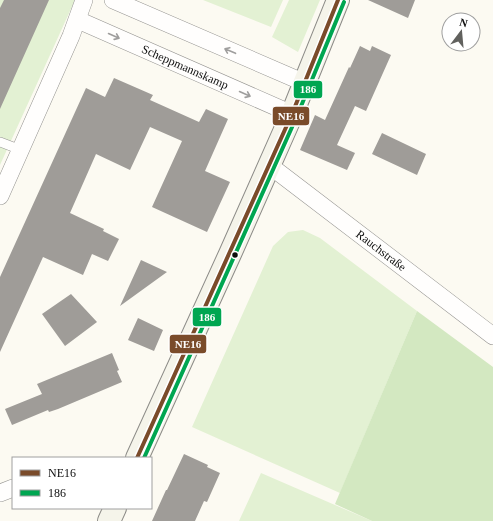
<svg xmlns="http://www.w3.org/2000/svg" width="493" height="521" viewBox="0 0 493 521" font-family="Georgia,serif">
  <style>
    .green { fill: #e3f1d3 }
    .forest { fill: #d3e8c1 }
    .building { fill: #9f9c98 }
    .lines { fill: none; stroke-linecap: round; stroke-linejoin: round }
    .lane-casing { stroke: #959491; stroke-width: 10 }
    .street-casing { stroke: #959491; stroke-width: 18 }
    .secondary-casing { stroke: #8c8b87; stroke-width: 24 }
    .lane { stroke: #fffefd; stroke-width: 9 }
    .street { stroke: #fffefd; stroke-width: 17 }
    .secondary { stroke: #f5f4ea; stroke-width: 22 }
    .bus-1-casing { stroke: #fff; stroke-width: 7 }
    .bus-2-casing { stroke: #fff; stroke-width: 7 }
    .bus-1 { stroke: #7a4b2a; stroke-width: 4 }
    .bus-2 { stroke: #00a651; stroke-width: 4 }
    .oneway { stroke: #9f9e9d }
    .bus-dot { fill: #0e0e0e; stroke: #fff; stroke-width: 1.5 }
    .labels { text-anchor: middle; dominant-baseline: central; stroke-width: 4; stroke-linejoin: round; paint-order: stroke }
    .street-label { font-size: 12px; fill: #0e0e0e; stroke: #fff }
    .line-badge { stroke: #fff; stroke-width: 1.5 }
    .badge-label { font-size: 11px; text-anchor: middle; font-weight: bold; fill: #fff }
  </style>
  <rect width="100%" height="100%" fill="#fcfaf2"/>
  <path class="green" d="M 0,0 L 75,0 L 0,165 Z
    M 203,0 L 283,0 L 271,27 Z
    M 289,0 L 320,0 L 298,52 L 272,37 Z
    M 303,230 L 320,238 L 417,311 L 340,493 L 192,427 L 273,246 L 288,232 Z
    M 261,473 L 372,521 L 239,521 Z"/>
  <path class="forest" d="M 417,311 L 493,367 L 493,521 L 372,521 L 335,504 Z"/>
  <path class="building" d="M 4,0 L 49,0 L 0,109 L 0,8 Z
    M 368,0 L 415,0 L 408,18 Z
    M 360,46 L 370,51 L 372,46 L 391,55 L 366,111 L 355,106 L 337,145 L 355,153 L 347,170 L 300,150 L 315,115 L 325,120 L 349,67 L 350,68 Z
    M 114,78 L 153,95 L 150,100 L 199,122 L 206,109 L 228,119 L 205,171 L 230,182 L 207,232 L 152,207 L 182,141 L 150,127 L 130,170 L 96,154 L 70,213 L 104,229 L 103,231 L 119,239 L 108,261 L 92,254 L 83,275 L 43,257 L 0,352 L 0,277 L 86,88 L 105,97 Z
    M 382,133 L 426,154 L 417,175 L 372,154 Z
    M 141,260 L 167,272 L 120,306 Z
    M 71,294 L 97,322 L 65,346 L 42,314 Z
    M 138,318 L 163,330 L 154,351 L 128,340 Z
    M 112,353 L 119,370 L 117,371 L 122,382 L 58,409 L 49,412 L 48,410 L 12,425 L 5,409 L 42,394 L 37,384 Z
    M 184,454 L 208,465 L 207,467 L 220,473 L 207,502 L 204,501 L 195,521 L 152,521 L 166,490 L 167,490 Z"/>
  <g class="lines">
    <defs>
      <path id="lane" d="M 0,142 L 21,150"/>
      <g id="street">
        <path d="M 113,0 L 305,83"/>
        <path id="s1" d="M 78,20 L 292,114"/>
        <path id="s2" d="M 269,165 L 493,336"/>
        <path d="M 0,196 L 71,36 L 84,0"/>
        <path d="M 0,493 L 13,488"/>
      </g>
      <path id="secondary" d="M 137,458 L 230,254 L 292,114 L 338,0
        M 109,521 L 115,508"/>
    </defs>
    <use href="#lane" class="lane-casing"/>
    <use href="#street" class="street-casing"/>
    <use href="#secondary" class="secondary-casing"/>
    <use href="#lane" class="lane"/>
    <use href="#street" class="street"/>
    <use href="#secondary" class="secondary"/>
    <defs>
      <path id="bus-1" d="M 137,458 L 292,114 L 338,0"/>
      <path id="bus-2" d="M 144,458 L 297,116 L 344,2"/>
    </defs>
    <use href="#bus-1" class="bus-1-casing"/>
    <use href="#bus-2" class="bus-2-casing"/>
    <use href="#bus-1" class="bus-1"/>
    <use href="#bus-2" class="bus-2"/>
  </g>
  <defs><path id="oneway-shaft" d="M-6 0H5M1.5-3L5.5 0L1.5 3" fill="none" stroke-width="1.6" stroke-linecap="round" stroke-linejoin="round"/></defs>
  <g class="oneway">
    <use href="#oneway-shaft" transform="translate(114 36) rotate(24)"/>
    <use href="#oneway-shaft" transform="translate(230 51) rotate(-157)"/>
    <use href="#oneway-shaft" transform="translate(245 94) rotate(24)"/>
  </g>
  <circle class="bus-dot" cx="235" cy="255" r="3.5"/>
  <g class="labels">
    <g class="street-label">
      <text stroke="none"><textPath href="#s1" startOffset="117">Scheppmannskamp</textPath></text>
      <text stroke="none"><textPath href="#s2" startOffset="141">Rauchstraße</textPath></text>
    </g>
  </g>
  <g class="line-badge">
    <rect x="293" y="80" width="30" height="19" rx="4" fill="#00a651"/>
    <rect x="272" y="106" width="38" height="20" rx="4" fill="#7a4b2a"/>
    <rect x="192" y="307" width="30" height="20" rx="4" fill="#00a651"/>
    <rect x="169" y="334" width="38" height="20" rx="4" fill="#7a4b2a"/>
  </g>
  <g class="badge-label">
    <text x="308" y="93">186</text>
    <text x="291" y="120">NE16</text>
    <text x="207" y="321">186</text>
    <text x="188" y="348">NE16</text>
  </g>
  <rect x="12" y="457" width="140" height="52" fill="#ffffff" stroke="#9f9f9f"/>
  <rect x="20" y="470" width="20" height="6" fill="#7a4b2a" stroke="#9f9f9f"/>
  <text x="48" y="477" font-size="12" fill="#0e0e0e">NE16</text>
  <rect x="20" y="490" width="20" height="6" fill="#00a651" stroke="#9f9f9f"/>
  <text x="48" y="497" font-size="12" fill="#0e0e0e">186</text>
  <g transform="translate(461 32) rotate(16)"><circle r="19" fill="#ffffff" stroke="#9f9f9f"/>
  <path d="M0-3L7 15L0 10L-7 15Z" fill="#61615e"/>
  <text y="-6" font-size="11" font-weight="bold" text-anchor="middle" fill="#0e0e0e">N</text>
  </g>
</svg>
